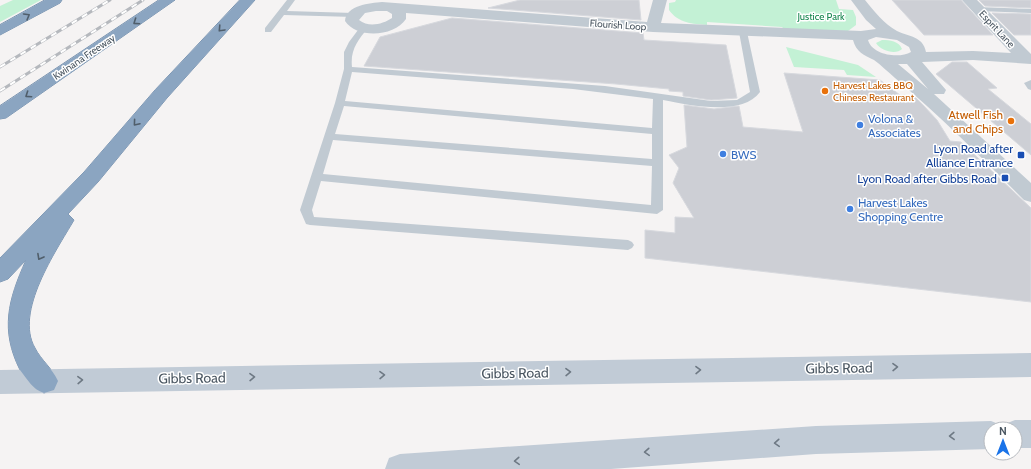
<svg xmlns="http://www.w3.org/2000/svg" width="1031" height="469" viewBox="0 0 1031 469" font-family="Cabin,sans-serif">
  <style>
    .green { fill: #c3f1d5 }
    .building { fill: #cdcfd5; stroke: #d7d9de }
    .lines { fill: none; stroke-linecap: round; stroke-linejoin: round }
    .motorway-casing { stroke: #7690ad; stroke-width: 1 }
    .service { fill: #c1cad2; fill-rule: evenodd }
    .minor { fill: #c1cad2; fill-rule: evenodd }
    .secondary { fill: #c1cbd6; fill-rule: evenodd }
    .motorway { fill: #8ba5c1; fill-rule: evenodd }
    .rail-casing { stroke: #b5b8bd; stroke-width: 3 }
    .rail { stroke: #fff; stroke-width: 2; stroke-dasharray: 6; stroke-linecap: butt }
    .oneway { stroke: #505e6b }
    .oneway2 { stroke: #6e7984 }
    .food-dot { fill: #e8710a; stroke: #fff; stroke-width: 1.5 }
    .shop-dot { fill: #3f7fe0; stroke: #fff; stroke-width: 1.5 }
    .transit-dot { fill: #1a4fb4; stroke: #fff; stroke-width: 1.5 }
    .labels { text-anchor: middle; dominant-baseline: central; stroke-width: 3; stroke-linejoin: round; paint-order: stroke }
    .far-park-label { font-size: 10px; fill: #17864f; stroke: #fff }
    .far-street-label { font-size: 10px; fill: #4a5661; stroke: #fff }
    .far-food-label { font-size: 10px; fill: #c56008; stroke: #fff; text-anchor: start }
    .food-label { font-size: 12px; fill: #c56008; stroke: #fff; text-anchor: end }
    .shop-label { font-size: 12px; fill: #366cbe; stroke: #fff; text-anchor: start }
    .transit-label { font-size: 12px; fill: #164399; stroke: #fff; text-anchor: end }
    .near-street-label { font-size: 14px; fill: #4a5661; stroke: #fff }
  </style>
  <rect width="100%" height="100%" fill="#f5f3f3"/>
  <path class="green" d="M 13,0 L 41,0 L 0,22 L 0,6 Z
    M 676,0 L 836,0 L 839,9 L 853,10 L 856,17 L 856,25 L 848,31 L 785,30 L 782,27 L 707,22 L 707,25 C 693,24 678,23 669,10 L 669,3 L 675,2 Z
    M 882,40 C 890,40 899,41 902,49 C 896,55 881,51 876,43 Z
    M 786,47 L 858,65 L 876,77 L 847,75 L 844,70 L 794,67 Z"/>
  <path class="building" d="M 520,0 L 639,0 L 641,20 L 488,8 Z
    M 892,0 L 961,0 L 993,35 L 924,35 Z
    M 979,0 L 1031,0 L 1031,8 L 985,6 Z
    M 992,13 L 1031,14 L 1031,35 L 1014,35 Z
    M 452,18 L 643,33 L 644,40 L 726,45 L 737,98 L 711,100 L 683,96 L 683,92 L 669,91 L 669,89 L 616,84 L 364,66 L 380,37 Z
    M 952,62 L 967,62 L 997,88 L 988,89 L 1031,124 L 1031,155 L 936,74 Z
    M 784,73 L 880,80 L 900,95 L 914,96 L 923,105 L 937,120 L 950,141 L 961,142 L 1031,208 L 1031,302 L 645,258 L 645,230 L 675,233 L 675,217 L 694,218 L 673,183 L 679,168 L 669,155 L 687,147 L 684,105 L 714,109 L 739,106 L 743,127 L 803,132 Z"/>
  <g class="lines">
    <defs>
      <path id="motorway" d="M 45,0 L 62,0 L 60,3 L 0,35 L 0,25 Z
        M 159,0 L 175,0 L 6,118 L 0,119 L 0,106 Z
        M 240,0 L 255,0 L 167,98 L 98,182 L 68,214 L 74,220 C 56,251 14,312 35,348 C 41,360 52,368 58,381 L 54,390 L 44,393 C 32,389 28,380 20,370 C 0,330 8,300 26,260 L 8,279 L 0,282 L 0,258 L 84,172 L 155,90 Z"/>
    </defs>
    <use href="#motorway" class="motorway-casing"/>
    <path class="service" d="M 287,0 L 295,0 L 287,11 L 354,13 L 358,15 L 354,17 L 284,15 L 271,32 L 265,32 L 265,28 Z
      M 976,7 L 1031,9 L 1031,13 L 979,11 L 975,9 Z
      M 361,26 L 368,28 C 358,40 350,50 352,67 L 605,86 L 711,101 L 737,100 L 750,92 L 739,32 L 743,30 L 747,32 L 760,92 C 742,117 689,105 663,100 L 663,210 L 657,214 L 321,181 L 312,210 L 314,217 L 628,240 L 632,242 L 634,245 L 632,248 L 628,250 L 310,225 L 306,224 L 300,210 L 335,103 L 344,69 L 344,52 L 349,42 ZM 352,72 L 573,89 L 653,99 L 652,128 L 345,101 ZM 344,106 L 652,134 L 652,159 L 335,134 ZM 333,140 L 652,166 L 651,205 L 323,174 Z
      M 1031,80 L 1031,90 L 1028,89 L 1024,83 Z"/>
    <path class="minor" d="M 653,0 L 667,0 L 661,23 L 861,31 L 876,29 L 866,20 L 851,0 L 865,0 C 874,11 884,24 897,31 C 909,37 923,36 926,52 L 973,51 L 1011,53 L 962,0 L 977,0 L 1031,54 L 1031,64 L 973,60 L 922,62 L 946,90 L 944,94 L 934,94 L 1031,183 L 1031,202 L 1024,200 C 982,158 940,116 895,78 C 888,72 881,65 874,60 C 864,55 856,52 853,40 L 653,32 L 406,13 L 406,19 C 394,37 357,39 345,21 C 346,5 370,3 382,2 L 647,22 ZM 376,11 L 387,11 L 392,14 L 392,18 C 383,24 369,28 359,20 L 365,13 ZM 876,37 L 897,40 L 909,47 L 911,52 C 899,59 872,55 868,40 ZM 898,64 L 907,64 L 928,89 Z"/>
    <path class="secondary" d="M 1031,353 L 1031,377 L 0,394 L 0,370 Z
      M 1015,420 L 1031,420 L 1031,448 L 1015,448 L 1015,429 L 991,429 L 991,449 L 816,454 L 611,469 L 385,469 L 389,458 L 400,454 L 816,426 L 991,421 L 1001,425 L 1003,429 L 1005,424 Z"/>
    <use href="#motorway" class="motorway"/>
    <defs>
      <path id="rail" d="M 0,67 L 110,0
        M 0,91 L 143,0"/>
    </defs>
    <use href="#rail" class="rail-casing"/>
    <use href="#rail" class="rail"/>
  </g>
  <defs><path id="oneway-chevron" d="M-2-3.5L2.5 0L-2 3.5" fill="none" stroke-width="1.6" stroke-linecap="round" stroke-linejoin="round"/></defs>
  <g class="oneway">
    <use href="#oneway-chevron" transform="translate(27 16) rotate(-30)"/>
    <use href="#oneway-chevron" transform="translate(136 22) rotate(146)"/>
    <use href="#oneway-chevron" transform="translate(221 29) rotate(133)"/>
    <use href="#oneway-chevron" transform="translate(28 95) rotate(146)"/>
    <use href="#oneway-chevron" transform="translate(136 123) rotate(130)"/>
    <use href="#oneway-chevron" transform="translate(40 257) rotate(119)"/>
  </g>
  <g class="oneway2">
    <use href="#oneway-chevron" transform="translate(895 367) rotate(-1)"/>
    <use href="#oneway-chevron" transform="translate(698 370) rotate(-1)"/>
    <use href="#oneway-chevron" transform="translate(568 372) rotate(-1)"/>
    <use href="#oneway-chevron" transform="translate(382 375) rotate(-1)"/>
    <use href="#oneway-chevron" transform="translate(252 377) rotate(-1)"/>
    <use href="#oneway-chevron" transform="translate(80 380) rotate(-2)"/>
    <use href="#oneway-chevron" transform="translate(952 436) rotate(178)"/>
    <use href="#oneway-chevron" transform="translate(777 443) rotate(176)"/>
    <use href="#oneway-chevron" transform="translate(647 452) rotate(176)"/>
    <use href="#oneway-chevron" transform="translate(517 461) rotate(176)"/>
  </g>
  <g class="food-dot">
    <circle cx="825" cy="91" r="4"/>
    <circle cx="1011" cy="121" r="4"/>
  </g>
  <g class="shop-dot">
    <circle cx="860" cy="125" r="4"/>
    <circle cx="723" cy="154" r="4"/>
    <circle cx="850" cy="209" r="4"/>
  </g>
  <g class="transit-dot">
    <rect x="1017" y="151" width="8" height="8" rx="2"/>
    <rect x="1001" y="174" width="8" height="8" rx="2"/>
  </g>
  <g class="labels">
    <g class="far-park-label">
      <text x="821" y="16">Justice Park</text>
    </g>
    <g class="far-street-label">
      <text transform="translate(618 25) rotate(4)">Flourish Loop</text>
      <text transform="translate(997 29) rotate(47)">Esprit Lane</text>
      <text transform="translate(84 57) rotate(-34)">Kwinana Freeway</text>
    </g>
    <g class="far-food-label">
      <text x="833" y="85">Harvest Lakes BBQ<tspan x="833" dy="12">Chinese Restaurant</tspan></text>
    </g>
    <g class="food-label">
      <text x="1003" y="114">Atwell Fish<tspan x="1003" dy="14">and Chips</tspan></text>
    </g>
    <g class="shop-label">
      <text x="868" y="118">Volona &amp;<tspan x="868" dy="14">Associates</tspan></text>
      <text x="731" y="154">BWS</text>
      <text x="858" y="202">Harvest Lakes<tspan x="858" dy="14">Shopping Centre</tspan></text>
    </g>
    <g class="transit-label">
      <text x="1013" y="148">Lyon Road after<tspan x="1013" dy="14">Alliance Entrance</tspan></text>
      <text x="997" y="178">Lyon Road after Gibbs Road</text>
    </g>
    <g class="near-street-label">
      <text transform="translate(839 368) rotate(-1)">Gibbs Road</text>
      <text transform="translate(515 373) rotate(-1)">Gibbs Road</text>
      <text transform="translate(192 378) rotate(-1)">Gibbs Road</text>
    </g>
  </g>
  <g transform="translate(1003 441)"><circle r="19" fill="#ffffff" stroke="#b7bbc0"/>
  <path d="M0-3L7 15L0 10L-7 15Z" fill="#1a73e8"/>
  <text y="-6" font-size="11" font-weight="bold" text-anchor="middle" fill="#4a5661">N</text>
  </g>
</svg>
